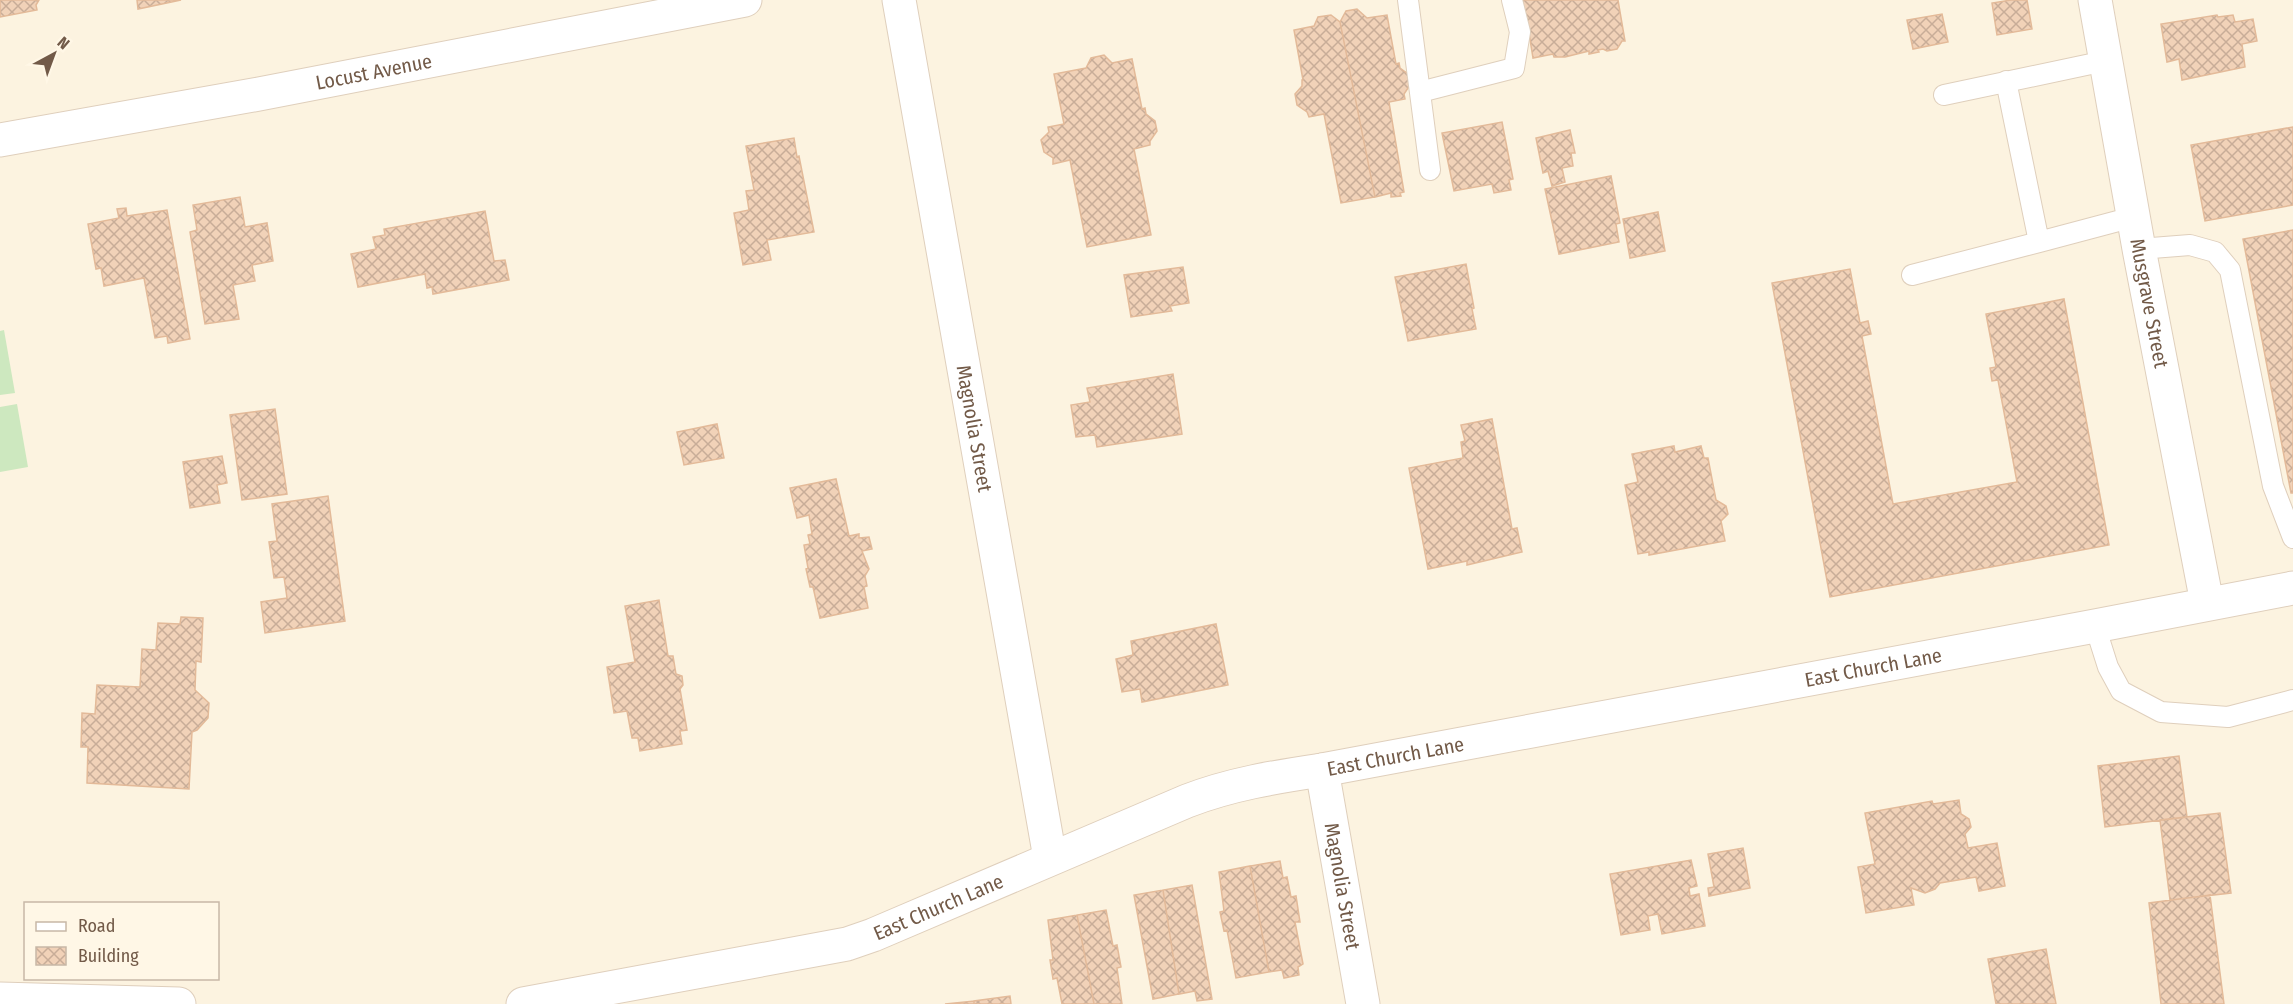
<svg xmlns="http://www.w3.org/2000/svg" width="2293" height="1004" viewBox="0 0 2293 1004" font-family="'Fira Sans Condensed',sans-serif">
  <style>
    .grass { fill: #cde8bf }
    .building { fill: url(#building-cross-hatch); stroke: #e3ba99; stroke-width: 1.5 }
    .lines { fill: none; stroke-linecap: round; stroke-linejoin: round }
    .lane-casing { stroke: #dfcfbc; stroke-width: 22 }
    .street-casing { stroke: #dfcfbc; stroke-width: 35 }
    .lane { stroke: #fff; stroke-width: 20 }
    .street { stroke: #fff; stroke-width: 33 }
    .labels { text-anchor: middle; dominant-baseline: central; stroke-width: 5; stroke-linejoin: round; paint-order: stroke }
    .street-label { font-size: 20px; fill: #725a48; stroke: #fff7e6 }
  </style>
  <defs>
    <pattern id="building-cross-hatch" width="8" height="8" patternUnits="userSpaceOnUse" patternTransform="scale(1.5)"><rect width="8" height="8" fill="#f1d2b8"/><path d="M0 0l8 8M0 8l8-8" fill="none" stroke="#c8ad98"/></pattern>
  </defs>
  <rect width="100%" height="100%" fill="#fcf3e0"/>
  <path class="grass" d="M 4,330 L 15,393 L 0,395 L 0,331 Z
    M 17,404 L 28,467 L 0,472 L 0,407 Z"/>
  <path class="building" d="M 0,0 L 39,0 L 36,5 L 37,10 L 0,17 Z
    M 137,0 L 181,0 L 138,9 Z
    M 1520,0 L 1618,0 L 1625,41 L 1622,41 L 1617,49 L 1607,51 L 1603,49 L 1598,50 L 1599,52 L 1589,54 L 1589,51 L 1565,57 L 1554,57 L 1553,54 L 1533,58 L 1528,27 Z
    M 2011,0 L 2027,0 L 2032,29 L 1997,35 L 1992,3 Z
    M 1357,9 L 1367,18 L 1387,15 L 1396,64 L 1399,63 L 1400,68 L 1408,74 L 1410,85 L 1404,94 L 1405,99 L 1389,102 L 1404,192 L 1400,193 L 1401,196 L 1391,197 L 1391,193 L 1375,197 L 1340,22 L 1346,11 Z
    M 1942,14 L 1948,42 L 1913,49 L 1907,20 Z
    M 1331,15 L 1340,22 L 1375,197 L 1341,203 L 1324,114 L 1309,117 L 1307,112 L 1297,105 L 1295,94 L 1302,86 L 1302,80 L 1303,80 L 1294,30 L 1314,26 L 1318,17 Z
    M 2217,15 L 2218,17 L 2233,15 L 2235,22 L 2253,19 L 2257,41 L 2242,44 L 2245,67 L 2182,80 L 2179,59 L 2167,62 L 2161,24 Z
    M 1104,55 L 1112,63 L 1132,59 L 1142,109 L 1145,108 L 1146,114 L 1155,121 L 1157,131 L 1150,141 L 1150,145 L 1134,149 L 1151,235 L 1087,247 L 1070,160 L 1053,164 L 1053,158 L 1044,152 L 1041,140 L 1049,132 L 1048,127 L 1064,124 L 1054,74 L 1086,68 L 1091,58 Z
    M 1502,122 L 1513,179 L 1509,180 L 1511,190 L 1494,193 L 1492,184 L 1454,191 L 1442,133 Z
    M 2293,127 L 2293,205 L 2205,221 L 2191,145 Z
    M 1570,130 L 1575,153 L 1571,153 L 1573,166 L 1562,168 L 1565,182 L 1552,186 L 1548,171 L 1543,173 L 1536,138 Z
    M 794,138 L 797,157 L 799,156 L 814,232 L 767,240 L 771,260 L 743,265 L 734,213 L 749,210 L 746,191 L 754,190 L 746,146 Z
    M 1611,176 L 1620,223 L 1616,224 L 1619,242 L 1559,254 L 1545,189 Z
    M 240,197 L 245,227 L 267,223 L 273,261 L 252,265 L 255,281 L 233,285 L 239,319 L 205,324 L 190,232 L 197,230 L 193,205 Z
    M 126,208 L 127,216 L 167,210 L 190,339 L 168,343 L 167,336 L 155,338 L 144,278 L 104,286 L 101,268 L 96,269 L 88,224 L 119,218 L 117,209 Z
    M 485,211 L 494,261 L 505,260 L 509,280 L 433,294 L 432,287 L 427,288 L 425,274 L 358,287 L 351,254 L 376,249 L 373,237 L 385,235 L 384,229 Z
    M 1658,212 L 1665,251 L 1630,258 L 1623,219 Z
    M 2293,230 L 2293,493 L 2291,493 L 2243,239 Z
    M 1466,264 L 1474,308 L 1472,309 L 1476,329 L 1408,341 L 1395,277 Z
    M 1183,267 L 1189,303 L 1170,306 L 1172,311 L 1131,317 L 1124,275 Z
    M 1850,269 L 1860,323 L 1868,321 L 1871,334 L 1862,336 L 1893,504 L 2017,482 L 1998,380 L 1992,381 L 1990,368 L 1996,367 L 1986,314 L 2064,299 L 2109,545 L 1830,597 L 1772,283 Z
    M 1173,374 L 1182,434 L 1097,447 L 1095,435 L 1076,437 L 1071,405 L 1090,402 L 1087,388 Z
    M 275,409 L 287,494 L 242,500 L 230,415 Z
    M 1492,419 L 1512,529 L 1517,528 L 1522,552 L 1467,565 L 1467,561 L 1428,569 L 1409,468 L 1463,458 L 1461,442 L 1465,441 L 1461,425 Z
    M 717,424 L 724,458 L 684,465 L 677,432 Z
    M 1674,446 L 1675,452 L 1701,446 L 1704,458 L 1708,458 L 1716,500 L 1726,506 L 1728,514 L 1721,521 L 1725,541 L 1649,555 L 1649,552 L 1638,554 L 1625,485 L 1638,482 L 1632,454 Z
    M 222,456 L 227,483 L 217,485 L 220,503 L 190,508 L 183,462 Z
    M 836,479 L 849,536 L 859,534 L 859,538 L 869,537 L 872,549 L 862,551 L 869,569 L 865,576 L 867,586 L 864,587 L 868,608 L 820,618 L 813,587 L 810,587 L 806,569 L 808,568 L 804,545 L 810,544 L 808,535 L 812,534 L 809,515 L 797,518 L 790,488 Z
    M 328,496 L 345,621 L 265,633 L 261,602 L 287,598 L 284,577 L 274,578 L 269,542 L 277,541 L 272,504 Z
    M 659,600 L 668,656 L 673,656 L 676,674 L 682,676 L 683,685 L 680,689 L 687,730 L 680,731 L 682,744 L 640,751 L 638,738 L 632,738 L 627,711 L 614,713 L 607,667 L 635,662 L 625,606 Z
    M 181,617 L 203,618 L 201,662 L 196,661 L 195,690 L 209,703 L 208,718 L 197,730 L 192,732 L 189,789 L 87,783 L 88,747 L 81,747 L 82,713 L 95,714 L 97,685 L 140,687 L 142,649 L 156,650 L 158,623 L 180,624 Z
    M 1216,624 L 1228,685 L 1142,702 L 1140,689 L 1122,692 L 1116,659 L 1133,655 L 1131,641 Z
    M 2179,756 L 2187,817 L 2105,827 L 2098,766 Z
    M 1959,800 L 1961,814 L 1969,819 L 1971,827 L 1965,834 L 1968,848 L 1997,843 L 2005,886 L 1979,891 L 1976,877 L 1940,883 L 1935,889 L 1925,893 L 1911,888 L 1914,905 L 1866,913 L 1858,867 L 1875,864 L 1865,813 L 1932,801 L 1933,804 Z
    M 2220,813 L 2231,893 L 2170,900 L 2160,820 Z
    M 1743,848 L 1750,888 L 1709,896 L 1708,888 L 1714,887 L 1708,854 Z
    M 1691,860 L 1697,886 L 1689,888 L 1690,896 L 1699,894 L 1705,926 L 1662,934 L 1658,914 L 1648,916 L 1650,930 L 1621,935 L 1610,874 Z
    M 1280,861 L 1283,878 L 1287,877 L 1291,897 L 1296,896 L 1300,922 L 1295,922 L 1303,964 L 1298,967 L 1299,975 L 1284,978 L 1282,970 L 1269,972 L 1250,866 Z
    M 1250,866 L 1269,972 L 1236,978 L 1227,930 L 1224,931 L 1220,912 L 1224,911 L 1219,872 Z
    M 1192,885 L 1212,999 L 1197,1001 L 1195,991 L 1179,994 L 1163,890 Z
    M 1163,890 L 1179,994 L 1153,999 L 1134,895 Z
    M 2210,895 L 2224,1004 L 2161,1004 L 2149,903 Z
    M 1106,910 L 1113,946 L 1117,945 L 1121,967 L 1117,968 L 1122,1004 L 1094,1004 L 1077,915 Z
    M 1077,915 L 1094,1004 L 1062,1004 L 1057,978 L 1053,979 L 1050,960 L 1053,960 L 1048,920 Z
    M 2046,949 L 2056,1004 L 1996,1004 L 1988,959 Z
    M 1010,996 L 1011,1004 L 974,1004 L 974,1001 Z
    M 974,1001 L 974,1004 L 945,1004 Z"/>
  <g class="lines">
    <defs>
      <path id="lane" d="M 1408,0 L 1430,170
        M 2006,81 L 2039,242 L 2133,217
        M 1420,92 L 1514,68 L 1520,32 L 1512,0
        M 1944,95 L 2105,61
        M 2139,249 L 2190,245 L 2215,252 L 2230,270 L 2273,486 L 2293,538
        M 1912,275 L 2039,242
        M 2095,626 L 2108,667 L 2121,691 L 2161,712 L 2228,717 L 2293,700"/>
      <g id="street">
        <path id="s1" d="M 899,0 L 1050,858"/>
        <path id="s2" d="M 2095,0 L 2139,249 L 2207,603"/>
        <path id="s3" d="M 0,140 L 259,94 L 745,0"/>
        <path id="s4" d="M 1322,770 L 1363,1004"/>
        <path d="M 0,999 L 179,1004"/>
        <path id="s5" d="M 523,1004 L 847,944 L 873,935 L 1187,801 C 1231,784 1275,777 1322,770 L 2095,626 L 2293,588"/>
      </g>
    </defs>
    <use href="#lane" class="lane-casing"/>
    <use href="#street" class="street-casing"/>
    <use href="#lane" class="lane"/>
    <use href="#street" class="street"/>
  </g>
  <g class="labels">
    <g class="street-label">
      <text stroke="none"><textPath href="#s3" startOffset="380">Locust Avenue</textPath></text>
      <text stroke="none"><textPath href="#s2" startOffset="308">Musgrave Street</textPath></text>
      <text stroke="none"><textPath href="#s1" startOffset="435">Magnolia Street</textPath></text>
      <text stroke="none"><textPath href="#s5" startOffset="1398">East Church Lane</textPath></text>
      <text stroke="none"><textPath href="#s5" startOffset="912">East Church Lane</textPath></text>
      <text stroke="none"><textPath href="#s4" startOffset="118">Magnolia Street</textPath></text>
      <text stroke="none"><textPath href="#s5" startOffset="428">East Church Lane</textPath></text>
    </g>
  </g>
  <rect x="24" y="902" width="195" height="78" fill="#fff7e6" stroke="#c7b8a7" stroke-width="1.5"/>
  <rect x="36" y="922" width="30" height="9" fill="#ffffff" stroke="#c7b8a7" stroke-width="1.5"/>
  <text x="78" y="932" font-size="18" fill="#725a48">Road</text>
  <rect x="36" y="947" width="30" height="18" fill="url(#building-cross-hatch)" stroke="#c7b8a7" stroke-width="1.5"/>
  <text x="78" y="962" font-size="18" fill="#725a48">Building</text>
  <g transform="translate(54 54) rotate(41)" stroke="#fff7e6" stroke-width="4.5" paint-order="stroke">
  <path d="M0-4.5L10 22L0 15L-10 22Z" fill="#725a48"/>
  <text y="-9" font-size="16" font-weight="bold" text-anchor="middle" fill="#725a48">N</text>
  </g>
</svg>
